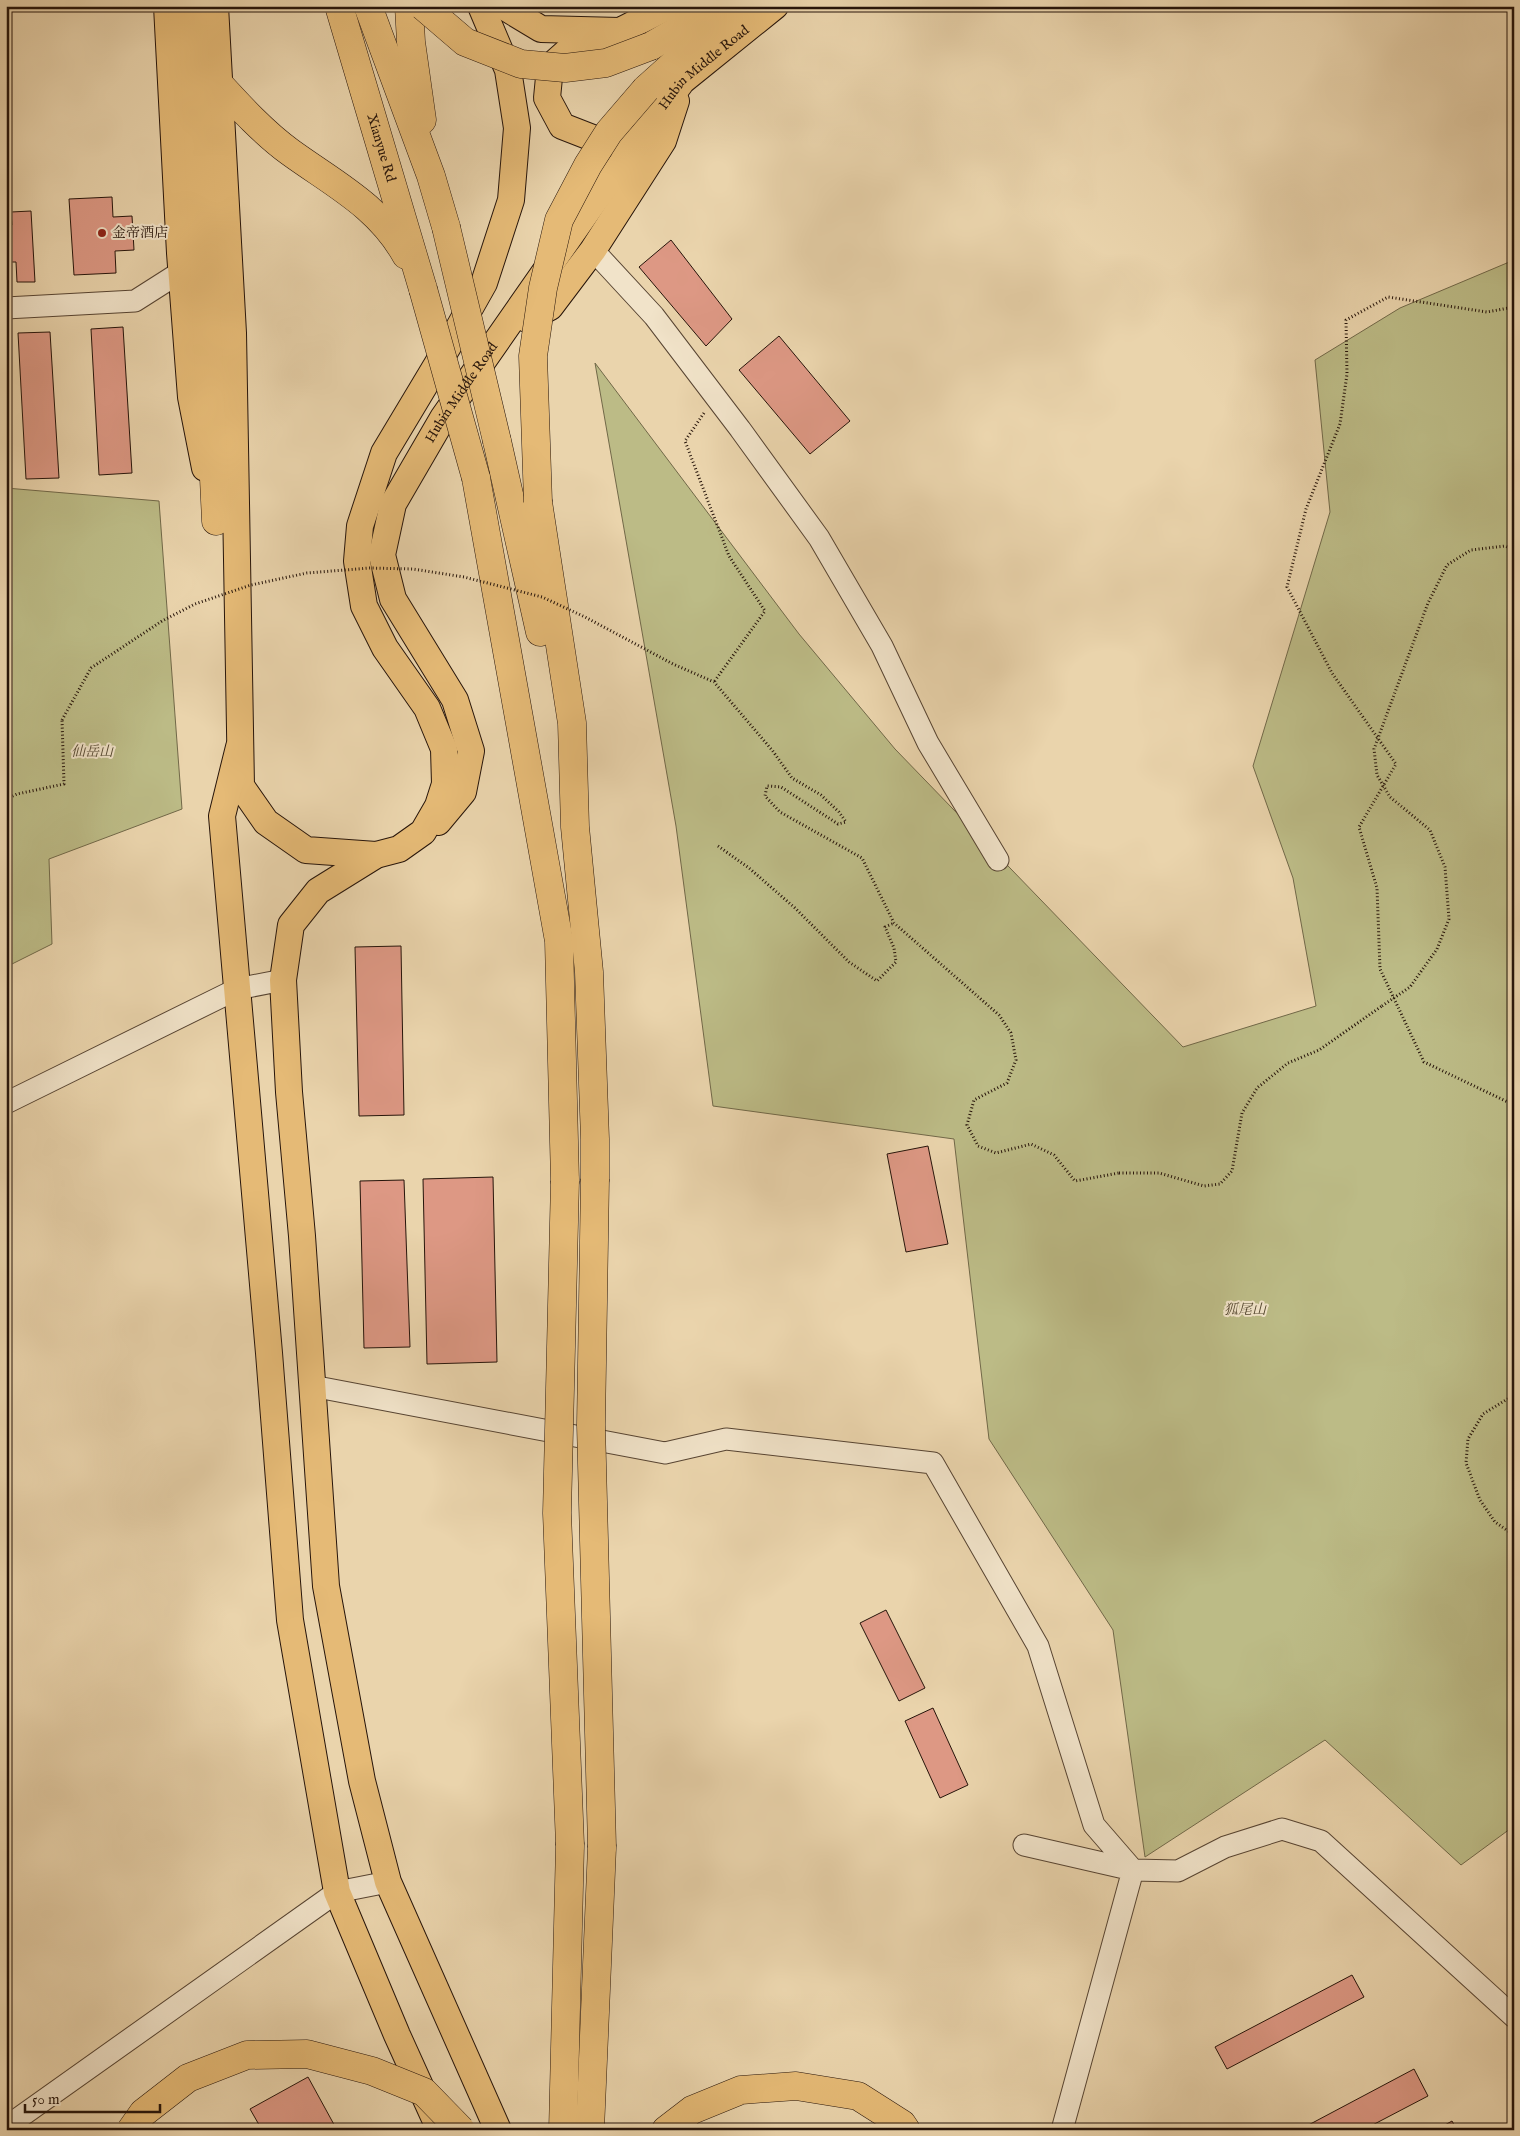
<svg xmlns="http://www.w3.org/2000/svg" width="1520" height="2136" viewBox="0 0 1520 2136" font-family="'IM FELL English','Noto Serif SC',serif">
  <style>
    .green { fill: #bcbb86; stroke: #716848 }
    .building { fill: #dd9884; stroke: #26140a }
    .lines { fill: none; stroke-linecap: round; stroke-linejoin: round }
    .minor-casing { stroke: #574432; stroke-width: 23 }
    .major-casing { stroke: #26140a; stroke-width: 28 }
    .highway-casing { stroke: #26140a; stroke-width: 29 }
    .path { stroke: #26140a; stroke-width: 3; stroke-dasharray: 1 2.5; stroke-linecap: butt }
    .minor { stroke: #f1e3c9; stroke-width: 21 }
    .major { stroke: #e5ba76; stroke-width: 26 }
    .highway { stroke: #e5ba76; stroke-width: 28 }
    .highway-bridge-casing { stroke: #26140a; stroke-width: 29; stroke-linecap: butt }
    .path-bridge { stroke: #26140a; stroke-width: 3; stroke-dasharray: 1 2.5; stroke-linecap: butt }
    .highway-bridge { stroke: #e5ba76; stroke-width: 28 }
    .poi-dot { fill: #8f2418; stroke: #f1e3c9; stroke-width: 2 }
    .labels { text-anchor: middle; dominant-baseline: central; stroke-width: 4; stroke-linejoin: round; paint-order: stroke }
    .street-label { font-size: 14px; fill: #26140a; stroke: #f1e3c9 }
    .poi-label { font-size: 14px; fill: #26140a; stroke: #f1e3c9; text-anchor: start }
    .park-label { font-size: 14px; font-style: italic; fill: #53462f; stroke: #f1e3c9 }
  </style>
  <rect width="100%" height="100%" fill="#ead4ac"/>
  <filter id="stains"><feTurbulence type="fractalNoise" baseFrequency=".004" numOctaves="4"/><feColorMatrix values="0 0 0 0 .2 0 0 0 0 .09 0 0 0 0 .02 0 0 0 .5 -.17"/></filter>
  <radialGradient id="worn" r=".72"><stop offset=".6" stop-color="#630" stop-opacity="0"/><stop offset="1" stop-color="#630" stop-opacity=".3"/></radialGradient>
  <path class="green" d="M 1514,260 L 1514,1826 L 1461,1865 L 1325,1740 L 1145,1857 L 1113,1630 L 989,1439 L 954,1139 L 713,1106 L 676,826 L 595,363 L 799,634 L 895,749 L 1183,1047 L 1316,1006 L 1293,878 L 1253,766 L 1330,512 L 1315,360 L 1400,308 Z
    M 6,488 L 159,501 L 182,809 L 49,859 L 52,944 L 6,967 Z"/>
  <path class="building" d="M 112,197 L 113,217 L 132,216 L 134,250 L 115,251 L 116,273 L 74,275 L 69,199 Z
    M 31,211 L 35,282 L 17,282 L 16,262 L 6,262 L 6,272 L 6,226 L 12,225 L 11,212 Z
    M 671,240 L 732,319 L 706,346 L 639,267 Z
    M 123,327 L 132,473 L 99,475 L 91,329 Z
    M 50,332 L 59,478 L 26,479 L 18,333 Z
    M 779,336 L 850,421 L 810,454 L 739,370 Z
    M 401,946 L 404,1115 L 359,1116 L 355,947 Z
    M 928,1146 L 948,1244 L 906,1252 L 887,1154 Z
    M 493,1177 L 497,1362 L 427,1364 L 423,1179 Z
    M 404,1180 L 410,1347 L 364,1348 L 360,1181 Z
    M 886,1610 L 925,1688 L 899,1701 L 860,1623 Z
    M 933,1708 L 968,1785 L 940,1798 L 905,1721 Z
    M 1352,1975 L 1364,1997 L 1227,2069 L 1215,2047 Z
    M 1414,2069 L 1428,2096 L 1363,2130 L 1299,2130 Z
    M 308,2077 L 337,2130 L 262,2130 L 250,2109 Z
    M 1452,2121 L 1457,2130 L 1436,2130 Z"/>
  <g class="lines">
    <defs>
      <path id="minor" d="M 593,250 L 654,316 L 740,429 L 819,538 L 882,646 L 928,743 L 998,860
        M 6,308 L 135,301 L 179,273
        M 6,1103 L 237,989 L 283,980
        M 312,1386 L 665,1453 L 726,1439 L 933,1463 L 1038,1646 L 1094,1825 L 1133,1870 L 1062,2130
        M 1024,1845 L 1133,1870 L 1178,1871 L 1225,1847 L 1282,1829 L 1321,1841 L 1514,2017
        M 6,2127 L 337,1892 L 388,1882"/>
      <g id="major">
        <path d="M 167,6 L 180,253 L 191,397 L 205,468"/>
        <path d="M 215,6 L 233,333 L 241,786 L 266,822 L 306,850 L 376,855"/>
        <path d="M 481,6 L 508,70 L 517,128 L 511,200 L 484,283 L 453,338 L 384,453 L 360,526 L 357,561 L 364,606 L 385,648 L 427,708 L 444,749 L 445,784 L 438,806 L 423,832 L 399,849 L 376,855 L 318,891 L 291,925 L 283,980 L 289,1092 L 302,1236 L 326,1586 L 362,1781 L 388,1882 L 498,2130"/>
        <path d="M 503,6 L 541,29 L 620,31 L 669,6"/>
        <path d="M 620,31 L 577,43 L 550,67 L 547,98 L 562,126 L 603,142 L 625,141"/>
        <path d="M 527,319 L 550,307 L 593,250 L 663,141 L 676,101"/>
        <path d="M 239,747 L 222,816 L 269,1353 L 290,1620 L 337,1892 L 397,2035 L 440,2130"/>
        <path id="s1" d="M 438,822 L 463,792 L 471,751 L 455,700 L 393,599 L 382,555 L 393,504 L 443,418 L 602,190 L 682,81 L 775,6"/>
      </g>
      <g id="highway">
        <path d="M 192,6 L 216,521"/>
        <path id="s2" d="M 339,6 L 423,289"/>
        <path d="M 368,6 L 431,176 L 446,227"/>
        <path d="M 409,6 L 411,42 L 422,120"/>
        <path d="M 651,46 L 682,28 L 710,6"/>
        <path d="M 219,84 C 241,108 264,133 290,152 C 334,184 379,206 406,255"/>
        <path d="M 646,89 L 696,44 L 743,6"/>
        <path d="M 497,441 L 540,632"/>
        <path d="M 476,478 L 559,941 L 565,1181"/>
        <path d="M 538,502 L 572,723 L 575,827 L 589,972 L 595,1139 L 595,1179"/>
        <path d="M 563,2130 L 570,1845"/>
        <path d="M 590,2130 L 602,1847"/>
        <path d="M 666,2130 L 692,2110 L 741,2090 L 796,2086 L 858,2096 L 902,2124 L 906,2130"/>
      </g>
    </defs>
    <use href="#minor" class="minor-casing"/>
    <use href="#major" class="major-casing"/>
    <use href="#highway" class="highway-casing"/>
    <path class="path" d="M 1514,307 L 1487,312 L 1388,297 L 1346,320 L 1347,374 L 1340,424 L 1306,509 L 1287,587 L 1332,673 L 1396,764 L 1359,827 L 1377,888 L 1380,969 L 1424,1062 L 1514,1105
      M 704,413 L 685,441 L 729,556 L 765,611 L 714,682
      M 6,799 L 17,794 L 64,784 L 62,720
      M 718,846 L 749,868 L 795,908 L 849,962 L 877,981 L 896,962 L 894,948 L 885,927 L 894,923
      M 1119,1173 L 1159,1173 L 1204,1186 L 1220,1184 L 1232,1171 L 1242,1113 L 1257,1088 L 1288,1063 L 1319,1050 L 1382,1006
      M 1514,1395 L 1483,1414 L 1468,1439 L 1466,1463 L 1480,1500 L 1495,1522 L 1514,1535"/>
    <use href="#minor" class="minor"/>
    <use href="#major" class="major"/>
    <use href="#highway" class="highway"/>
    <defs>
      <path id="highway-bridge" d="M 423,6 L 465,42 L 521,64 L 565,68 L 606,63 L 651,46
        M 446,227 L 497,441
        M 423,289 L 476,478
        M 538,502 L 533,356 L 543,288 L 559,220 L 588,165 L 609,132 L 646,89
        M 595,1179 L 591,1425 L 602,1847
        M 565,1181 L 557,1513 L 570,1845
        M 131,2130 L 143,2113 L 188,2078 L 247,2055 L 307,2054 L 372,2071 L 424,2092 L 461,2130"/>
    </defs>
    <use href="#highway-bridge" class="highway-bridge-casing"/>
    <path class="path-bridge" d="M 62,720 L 91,668 L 162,621 L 195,604 L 251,585 L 307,573 L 370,568 L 413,569 L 464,577 L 542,597 L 585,617 L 673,664 L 714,682 L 772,750 L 792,778 L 821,795 L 839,812 L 846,822 L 838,824 L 781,787 L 767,786 L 765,796 L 780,812 L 862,858 L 894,923 L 999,1015 L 1011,1033 L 1016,1060 L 1007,1083 L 974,1100 L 967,1125 L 978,1146 L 996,1153 L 1031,1144 L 1054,1155 L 1075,1181 L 1119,1173
      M 1382,1006 L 1410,987 L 1437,949 L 1449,919 L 1445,867 L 1430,830 L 1390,797 L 1377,775 L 1374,749 L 1428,603 L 1447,565 L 1471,550 L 1505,546 L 1514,550"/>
    <use href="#highway-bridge" class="highway-bridge"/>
  </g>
  <circle class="poi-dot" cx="102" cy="233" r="5"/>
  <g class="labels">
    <g class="street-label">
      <text stroke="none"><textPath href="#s1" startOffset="888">Hubin Middle Road</textPath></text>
      <text stroke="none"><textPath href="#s2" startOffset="148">Xianyue Rd</textPath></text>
      <text stroke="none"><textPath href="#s1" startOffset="481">Hubin Middle Road</textPath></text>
    </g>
    <g class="poi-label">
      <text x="112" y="233">金帝酒店</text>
    </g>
    <g class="park-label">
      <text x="92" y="752">仙岳山</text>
      <text x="1245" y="1310">狐尾山</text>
    </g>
  </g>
  <rect width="1520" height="2136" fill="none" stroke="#ead4ac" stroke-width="25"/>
  <rect x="8" y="8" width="1505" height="2121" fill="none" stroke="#26140a" stroke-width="2.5"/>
  <rect x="12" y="12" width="1495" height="2111" fill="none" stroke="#26140a"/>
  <path d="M25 2104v8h135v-8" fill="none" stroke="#26140a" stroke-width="2.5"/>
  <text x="32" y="2104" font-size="15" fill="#26140a" stroke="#f1e3c9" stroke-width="4" paint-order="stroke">50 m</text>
  <rect width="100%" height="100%" filter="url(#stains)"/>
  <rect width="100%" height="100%" fill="url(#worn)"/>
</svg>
